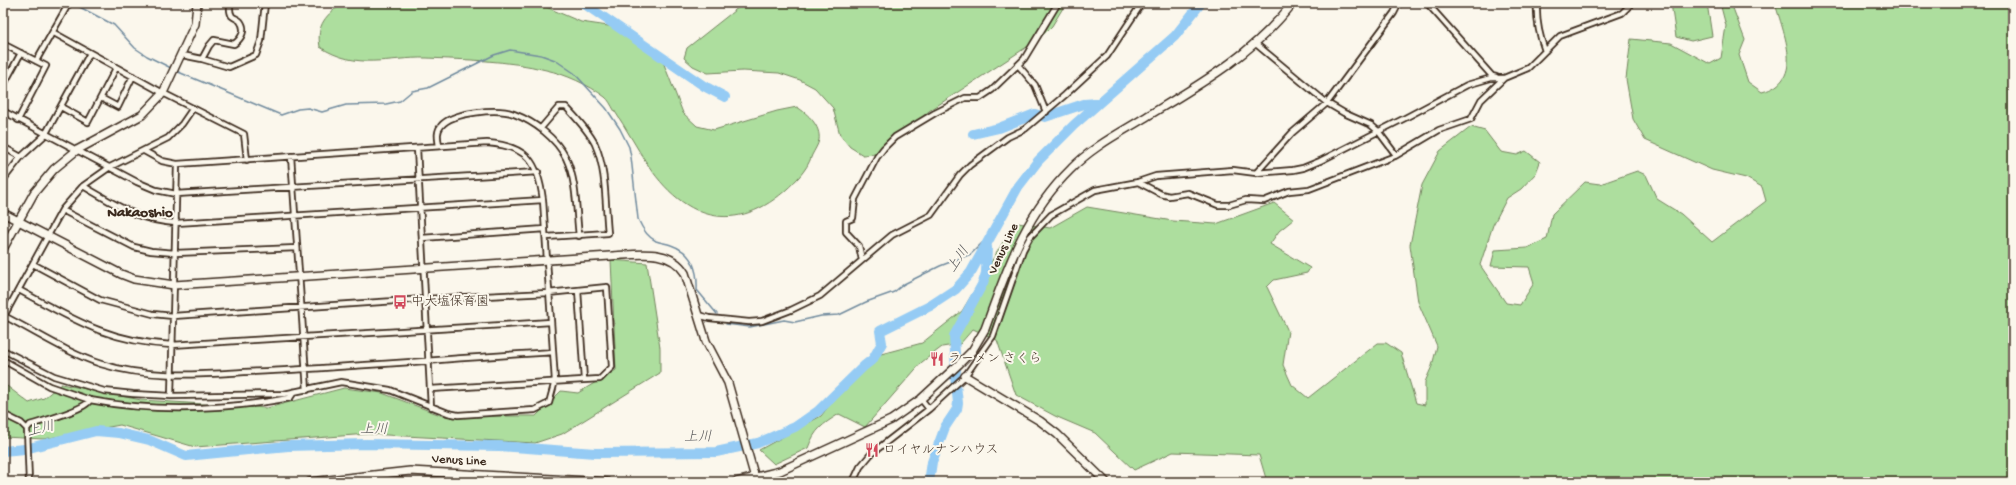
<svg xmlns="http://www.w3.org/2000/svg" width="2016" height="485" viewBox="0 0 2016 485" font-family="'Gochi Hand','Klee One',sans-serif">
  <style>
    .green { fill: #adde9e; stroke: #74845e }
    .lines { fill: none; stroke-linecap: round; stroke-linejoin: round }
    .stream { stroke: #718b9e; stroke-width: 1.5 }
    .river { stroke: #95cbf4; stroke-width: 10 }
    .street-casing { stroke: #3b2a1e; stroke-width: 8 }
    .secondary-casing { stroke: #3b2a1e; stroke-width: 10 }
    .street { stroke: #fbf7ec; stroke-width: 4.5 }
    .secondary { stroke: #fbf7ec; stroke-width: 7 }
    .labels { text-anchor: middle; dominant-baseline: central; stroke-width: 4; stroke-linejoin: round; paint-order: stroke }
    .street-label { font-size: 13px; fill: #3b2a1e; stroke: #fbf7ec }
    .poi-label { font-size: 13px; fill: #3b2a1e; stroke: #fbf7ec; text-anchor: start }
    .water-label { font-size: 14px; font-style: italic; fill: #525254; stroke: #fbf7ec }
    .quarter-label { font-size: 15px; font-weight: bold; fill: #3b2a1e; stroke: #fbf7ec }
  </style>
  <rect width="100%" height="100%" fill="#fbf7ec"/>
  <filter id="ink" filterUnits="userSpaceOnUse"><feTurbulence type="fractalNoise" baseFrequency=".025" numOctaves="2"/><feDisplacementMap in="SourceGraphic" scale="8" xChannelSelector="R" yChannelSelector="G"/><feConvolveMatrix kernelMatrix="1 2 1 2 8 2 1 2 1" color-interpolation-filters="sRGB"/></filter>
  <g filter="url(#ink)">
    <path class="green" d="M 344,3 L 527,3 L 546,7 L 581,22 L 622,28 L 645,41 L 660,54 L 683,113 L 697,126 L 714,130 L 777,111 L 797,107 C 808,114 821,126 819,140 C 818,145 814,151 812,155 C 809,164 805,170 799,177 C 747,234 691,229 648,165 C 636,147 626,128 614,110 C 611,105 609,100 605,97 C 589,85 565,74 546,70 C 507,60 467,60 427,58 C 387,57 358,71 320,47 C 316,25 326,14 344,3 Z
      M 744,3 L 1066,3 L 1052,26 L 1039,39 L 929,111 L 893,143 L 876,154 L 863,155 L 850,147 L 840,135 L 833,108 L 815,88 L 800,80 L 779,73 L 743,71 L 708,73 L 693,66 L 684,58 L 687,48 Z
      M 1671,3 L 1707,3 L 1712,36 L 1691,41 L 1676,37 Z
      M 1720,3 L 1731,3 L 1745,40 L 1739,55 L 1748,82 L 1762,92 C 1806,81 1783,33 1775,3 L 2013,3 L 2013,482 L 1267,482 L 1259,455 L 1173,452 L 1134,470 L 1095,433 L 1055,416 L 1016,395 L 997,340 L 973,329 L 960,344 L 942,347 L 922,362 L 865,427 L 839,414 C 822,425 815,429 808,448 L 774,464 L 759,450 L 821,416 L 848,381 L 881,354 L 922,343 L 962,311 L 1012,227 L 1018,223 L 1050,228 L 1087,207 L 1173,221 L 1216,224 L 1274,203 L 1294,219 L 1279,231 L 1270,244 L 1310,268 L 1307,273 L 1274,280 L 1267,287 L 1288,331 L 1283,365 L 1292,385 L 1308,398 L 1378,343 L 1386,343 L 1401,353 L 1416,403 L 1425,405 L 1425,382 L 1432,366 L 1437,346 L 1418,302 L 1410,245 L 1422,185 L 1440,151 L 1471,127 L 1485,131 L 1501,152 L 1517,155 L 1526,151 L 1540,162 L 1536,173 L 1521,189 L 1507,198 L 1493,225 L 1480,265 L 1506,303 L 1520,305 L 1534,283 L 1529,267 L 1491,266 L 1495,250 L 1527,248 L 1547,239 L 1552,214 L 1585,182 L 1600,184 L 1637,171 L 1646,175 L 1657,199 L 1681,214 L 1712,242 L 1766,201 L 1762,187 L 1746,178 L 1712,170 L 1645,140 L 1633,119 L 1626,79 L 1631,39 L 1671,43 L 1710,64 L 1721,58 L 1726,26 Z
      M 611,260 L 647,263 L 660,348 L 660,373 L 562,434 L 535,443 L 368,434 L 195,447 L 120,425 L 44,439 L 3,437 L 3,383 L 29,403 L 44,398 L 61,384 L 141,400 L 267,408 L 344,388 L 382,393 L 443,416 L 536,416 L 561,391 L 578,393 L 616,370 Z"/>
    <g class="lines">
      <path class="stream" d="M 74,4 L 114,25 L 135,48 L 147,56 L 171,68
        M 176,71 L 281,115 L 298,109 L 308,108 L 322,112 L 346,105 L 386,104 L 400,101 L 412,91 L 428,88 L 494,55 L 510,50 L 541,55 L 555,60 L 574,73 L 606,108 L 620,129 L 629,147 L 631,157 L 638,219 C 642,228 647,237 656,241 C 661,243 666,243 671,245 C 692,252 698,270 697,290 L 717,314
        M 726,324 L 750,327 L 784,320 L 795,322 L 821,316 L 839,315 L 866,302 L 894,292 L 904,284 L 940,266 L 971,254 L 982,243 L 988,241"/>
      <path class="river" d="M 583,3 L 704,86 L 725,97
        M 973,134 L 999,128 L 1035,114 L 1045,117 L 1084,104 L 1099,103
        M 3,451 L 25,449 L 96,431 L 119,433 L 149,440 L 186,456 L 288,446 L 366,444 L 499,446 L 595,453 L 716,452 L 758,443 L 795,427 L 818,411 L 864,366 L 873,359 L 882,343 L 880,331 L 930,306 L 956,289 L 971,272 L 1018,187 L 1038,161 L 1074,125 L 1175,36 L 1201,3
        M 929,482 L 932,462 L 945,427 L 957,409 L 958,403 L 955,376 L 956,370 L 954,336 L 983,283 L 986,273 L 987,247"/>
      <defs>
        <path id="street" d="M 1427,3 L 1492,76 L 1496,77
          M 1537,3 C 1536,20 1539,35 1545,51
          M 54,33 L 163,93 L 244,134 L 247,160
          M 3,44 L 46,66 L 18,120
          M 1256,44 L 1327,103 L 1344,113 L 1371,125 L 1378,131 L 1396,155
          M 182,55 L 202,59 L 209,46 L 214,40 L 234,44 C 241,39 247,30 240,21 C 238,19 234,18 232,16 C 229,12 230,8 230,3
          M 202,59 L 229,67 L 256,55 L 261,41 L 265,3
          M 36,61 L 69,3
          M 1018,65 L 1035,85 L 1046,112
          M 3,86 L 21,53
          M 101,98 L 118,107 L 133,76
          M 61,107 L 88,122 L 116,68
          M 3,111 L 137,182 L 156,190 L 176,194 L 538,172
          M 541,128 L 559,107 L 566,107 C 577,119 588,130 595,144 C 607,171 605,205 608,233 L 546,237
          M 439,146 C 438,139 436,132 441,126 C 452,112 498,108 514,114 C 535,122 556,138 566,158 C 577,181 576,211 579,236
          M 3,147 L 21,157
          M 417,148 L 431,407
          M 291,156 L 307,390
          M 1256,173 L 1292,133 L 1327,103 L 1394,13 L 1399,3
          M 3,180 L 21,157 L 45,135 L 90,53
          M 1138,182 L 1161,194 L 1169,196 L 1188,193 L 1218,205 L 1229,205 L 1246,200 L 1264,201 L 1289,191 L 1309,189 L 1395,156 L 1439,130 L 1471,119 L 1481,100 L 1504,78 L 1528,68 L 1560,36 L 1622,13 L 1632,3
          M 83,186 C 117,205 135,220 176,223 L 543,200
          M 62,210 L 134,247 L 151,251 L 175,253 L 297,248
          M 422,238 L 545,229
          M 862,260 L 859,246 L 846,232 L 846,221 L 853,218 L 855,199 L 877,157 L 884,148 L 895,137 L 935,113 L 965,98 L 980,98 L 992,90 L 1024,59 L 1058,3
          M 33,264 L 100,300 L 153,314 L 173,316 L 425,299 L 548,293 L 607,287 L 612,367 L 600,379 L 430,389
          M 19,290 C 73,319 108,342 172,345 L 551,322
          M 578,290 L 584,380
          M 698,315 L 709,318 L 749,322 L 762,321 L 791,310 L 820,296 L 892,235 L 931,215 L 960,175 L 970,165 L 1008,137 L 1025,129 L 1065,95 L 1107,56 L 1142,3
          M 4,316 C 36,332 67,353 101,364 C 155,381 214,373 269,371 C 364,366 458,358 553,352
          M 3,318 L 62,210 L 83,186 L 110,167 L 168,138 L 182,124 L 193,108
          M 3,350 L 54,376 L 104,391 L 133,394 L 171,396 L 284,394 L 341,382 L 390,390 L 448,413 L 458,415 L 535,410 L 549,403 L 555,381 L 543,200 C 538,162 528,146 487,143 L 177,164 L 162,161 L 144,151
          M 3,360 L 49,386 L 90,400 C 85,410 42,421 30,425 L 27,429
          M 171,396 L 177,164
          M 921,399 L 929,409
          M 90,400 C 157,413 223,410 290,398 L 294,392
          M 3,414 L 21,423 L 27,429 L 29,482
          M 853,482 L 860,467 L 871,454 L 929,409 L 965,376 L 993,336 L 1023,250 L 1030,237 L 1051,215 L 1095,190 L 1138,182 L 1156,176 L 1233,170 L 1256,173 L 1293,170 L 1303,168 L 1320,161 L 1405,118 L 1467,85 L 1491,78 L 1504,78"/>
        <path id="secondary" d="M 3,213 L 121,274 L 134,279 L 174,285 L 610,256 C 636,255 669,247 685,273 L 706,341 L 728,383 L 755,478
          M 3,249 L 34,193 L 54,169 L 77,150 L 142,115 L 163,93 L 195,24 L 197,3
          M 965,376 L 1040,421 L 1057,434 L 1106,482
          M 310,482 L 410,471 L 607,482
          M 736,482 L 780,471 L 891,420 L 921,399 L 959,364 L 972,351 L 985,329 C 1007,269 1024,215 1071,169 C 1092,147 1120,133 1146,117 C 1202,83 1251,56 1293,3"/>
      </defs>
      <use href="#street" class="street-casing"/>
      <use href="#secondary" class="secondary-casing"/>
      <use href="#street" class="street"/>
      <use href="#secondary" class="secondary"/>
    </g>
  </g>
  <defs>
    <symbol id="bus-bare" viewBox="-9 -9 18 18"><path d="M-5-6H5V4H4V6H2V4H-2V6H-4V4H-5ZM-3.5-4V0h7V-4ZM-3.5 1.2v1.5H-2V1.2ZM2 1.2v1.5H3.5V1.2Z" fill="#d1495b" stroke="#fbf7ec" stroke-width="2.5" paint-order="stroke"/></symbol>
    <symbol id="restaurant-bare" viewBox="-9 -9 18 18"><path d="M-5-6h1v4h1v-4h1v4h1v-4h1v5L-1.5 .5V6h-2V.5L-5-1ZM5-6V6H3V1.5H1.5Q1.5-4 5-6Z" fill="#d1495b" stroke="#fbf7ec" stroke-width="2.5" paint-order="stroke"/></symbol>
  </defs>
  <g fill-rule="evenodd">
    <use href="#bus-bare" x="390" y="292" width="20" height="20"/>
    <use href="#restaurant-bare" x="927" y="349" width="20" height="20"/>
    <use href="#restaurant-bare" x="862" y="440" width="20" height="20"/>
  </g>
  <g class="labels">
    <g class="street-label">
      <text transform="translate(1004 249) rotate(-65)">Venus Line</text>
      <text transform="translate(459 461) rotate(3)">Venus Line</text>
    </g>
    <g class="poi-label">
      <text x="411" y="302">中大塩保育園</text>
      <text x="948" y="359">ラーメン さくら</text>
      <text x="883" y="450">ロイヤルナンハウス</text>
    </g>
    <g class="water-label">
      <text transform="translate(959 260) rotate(-56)">上川</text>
      <text transform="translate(41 430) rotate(-14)">上川</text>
      <text x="374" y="430">上川</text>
      <text transform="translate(698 438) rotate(-1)">上川</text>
    </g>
    <g class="quarter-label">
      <text x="140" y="213">Nakaoshio</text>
    </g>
  </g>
  <rect width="2016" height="485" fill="none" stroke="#fbf7ec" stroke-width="16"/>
  <rect x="8" y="8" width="2000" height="469" fill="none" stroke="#3b2a1e" stroke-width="1.5" filter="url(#ink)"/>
</svg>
